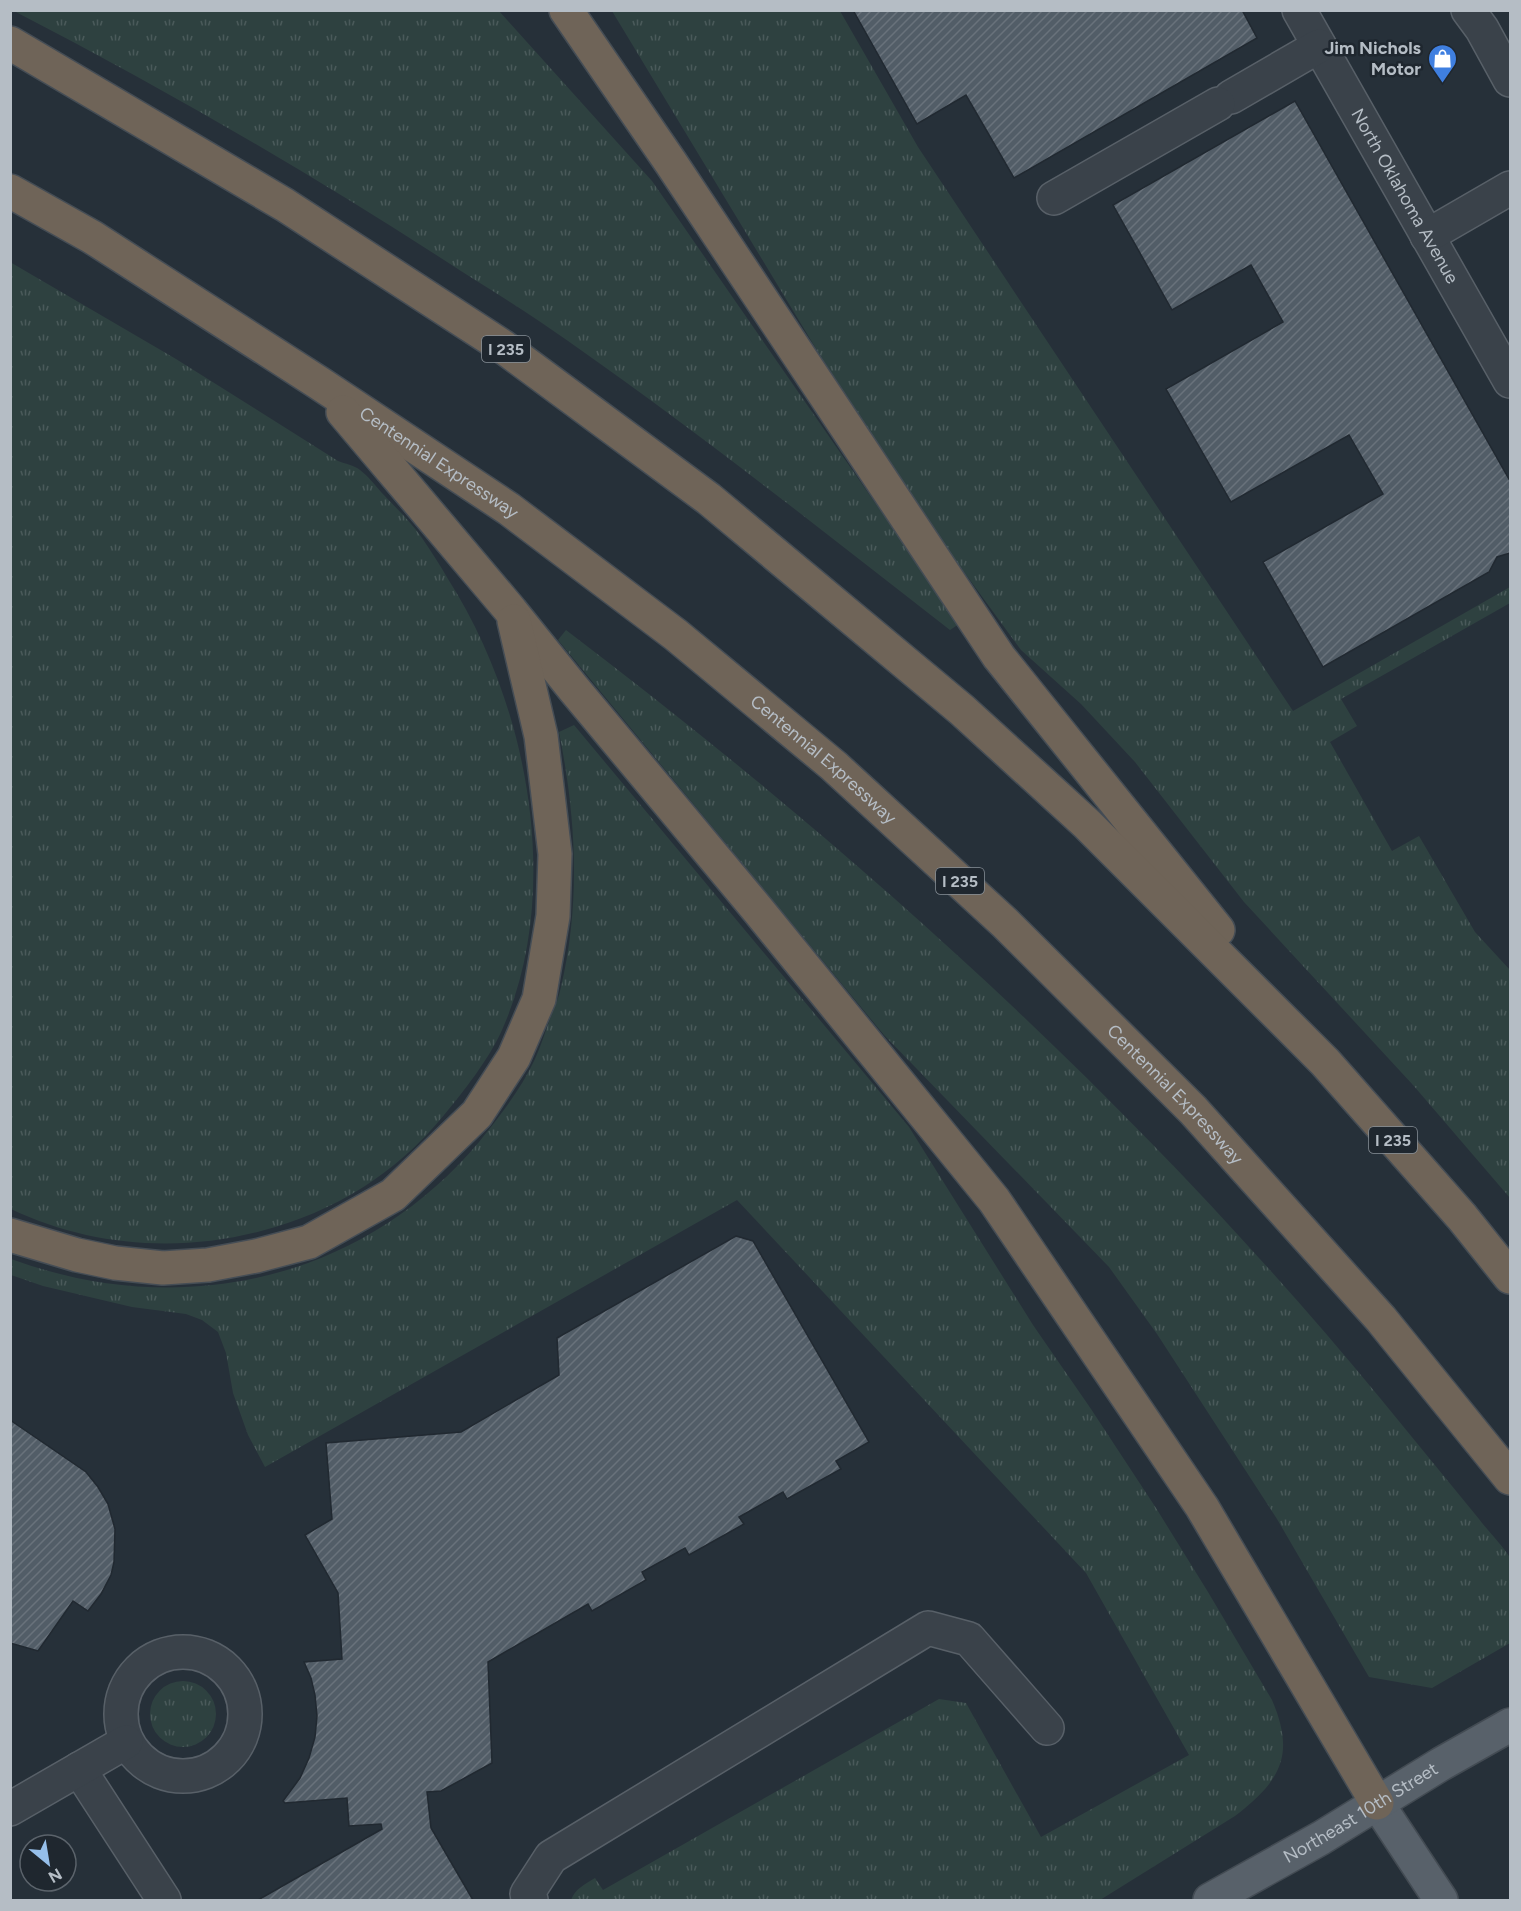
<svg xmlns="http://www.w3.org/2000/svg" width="1521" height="1911" viewBox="0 0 1521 1911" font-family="Figtree,sans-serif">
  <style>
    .grass { fill: url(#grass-tufts) }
    .building { fill: url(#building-hatch); stroke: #212931; stroke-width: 1.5 }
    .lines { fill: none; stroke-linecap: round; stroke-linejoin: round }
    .minor-casing { stroke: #586068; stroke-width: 36 }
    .major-casing { stroke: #434b53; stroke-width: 36 }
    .highway-casing { stroke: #454d55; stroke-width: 36 }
    .minor { stroke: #3a424a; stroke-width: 33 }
    .major { stroke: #58616a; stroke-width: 33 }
    .highway { stroke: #6f6458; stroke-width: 33 }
    .labels { text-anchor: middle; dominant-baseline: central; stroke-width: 5; stroke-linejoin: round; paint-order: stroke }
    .shield { fill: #1f272f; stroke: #889098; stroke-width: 1.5 }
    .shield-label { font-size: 16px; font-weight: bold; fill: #b5bdc5 }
    .poi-label { font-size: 18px; font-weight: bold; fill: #b5bdc5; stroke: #1f272f; text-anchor: end }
    .street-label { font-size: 18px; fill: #b5bdc5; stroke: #1f272f }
  </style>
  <defs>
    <pattern id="grass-tufts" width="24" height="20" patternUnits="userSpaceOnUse" patternTransform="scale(1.5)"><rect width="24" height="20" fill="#2e4140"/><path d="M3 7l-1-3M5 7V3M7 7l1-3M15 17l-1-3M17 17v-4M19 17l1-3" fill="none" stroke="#4a5a5a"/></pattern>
    <pattern id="building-hatch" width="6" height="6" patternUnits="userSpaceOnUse" patternTransform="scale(1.5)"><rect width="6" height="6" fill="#525d67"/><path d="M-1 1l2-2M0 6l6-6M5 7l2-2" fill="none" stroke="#69727b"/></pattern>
  </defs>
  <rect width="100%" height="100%" fill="#263039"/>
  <path class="grass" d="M 14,11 L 499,11 L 652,181 L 959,624 L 950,630 C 815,525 681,418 539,321 C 508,300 476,281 444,260 C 305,170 161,87 14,11 Z
    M 612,11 L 840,11 L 918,147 L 1293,711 L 1510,587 L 1510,603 L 1341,699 L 1357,726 L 1330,742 L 1392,851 L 1419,836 L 1475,932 L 1510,970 L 1510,1198 L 1413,1085 L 1244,902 L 1135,762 L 1081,704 L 1021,650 L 948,550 L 818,352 Z
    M 10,262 L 176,359 L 338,461 C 345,464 354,465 360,470 C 368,476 375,485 381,492 C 395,507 411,522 422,538 C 431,551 440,565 448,579 C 528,704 564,890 502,1030 C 489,1059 464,1091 444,1115 C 396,1174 334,1212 261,1231 C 178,1253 88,1246 11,1209 Z
    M 566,630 C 864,856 1142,1109 1380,1398 C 1413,1438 1446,1479 1479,1519 C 1486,1529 1505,1548 1510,1558 C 1514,1568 1511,1628 1510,1643 L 1432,1688 L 1369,1677 L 1277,1519 L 1157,1334 L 1109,1267 L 884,1035 L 558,640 Z
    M 574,725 L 909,1127 L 1033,1325 L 1091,1409 L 1156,1508 L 1208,1592 L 1272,1700 C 1296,1756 1280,1781 1235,1816 L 1100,1900 L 571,1900 C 575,1889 585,1884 595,1878 L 603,1890 L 939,1699 L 966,1703 L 1041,1837 L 1189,1755 L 1086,1573 L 737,1200 L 265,1467 L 248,1435 L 233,1393 L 226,1353 L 218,1332 L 202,1320 L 186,1314 L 132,1307 L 43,1286 L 11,1275 L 11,1259 C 180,1321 361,1282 479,1142 C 500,1116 521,1089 535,1059 C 541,1046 545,1032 550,1019 C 554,1008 559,998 561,987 C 581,902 576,817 559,732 Z
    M150 1714a33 33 0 1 1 66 0a33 33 0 1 1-66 0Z"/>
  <path class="building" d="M 853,10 L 1242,10 L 1257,38 L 1014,178 L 966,95 L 917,124 Z
    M 1295,101 L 1510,481 L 1510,553 L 1497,557 L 1489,572 L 1323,667 L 1263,562 L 1383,494 L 1349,435 L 1231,502 L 1166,389 L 1283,322 L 1251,265 L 1172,310 L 1113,205 Z
    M 736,1236 L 753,1241 L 869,1442 L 836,1461 L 841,1469 L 787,1499 L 783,1492 L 739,1517 L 744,1524 L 689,1555 L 685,1548 L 642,1572 L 646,1580 L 592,1611 L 588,1604 L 488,1662 L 492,1763 L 441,1791 L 427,1792 L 431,1828 L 473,1900 L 258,1900 L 382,1829 L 381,1824 L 349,1826 L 347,1798 L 285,1803 L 283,1801 L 300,1778 L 309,1758 L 315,1737 L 317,1716 L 315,1695 L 311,1678 L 304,1662 L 342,1659 L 338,1593 L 305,1535 L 332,1519 L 326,1443 L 461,1432 L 559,1375 L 557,1338 Z
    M 10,1420 L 86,1472 L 98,1487 L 108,1504 L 115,1529 L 114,1562 L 111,1575 L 101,1594 L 88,1611 L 73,1601 L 38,1651 L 10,1643 Z"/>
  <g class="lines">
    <defs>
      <g id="minor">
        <path id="s1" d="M 1299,10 L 1510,381"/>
        <path d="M 1468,10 L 1482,29 L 1510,80"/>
        <path d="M 1231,97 L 1319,46"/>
        <path d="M 1054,198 L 1218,104"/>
        <path d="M 1427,236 L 1510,188"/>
        <circle cx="183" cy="1714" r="62"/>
        <path d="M 79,1769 L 164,1900"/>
        <path d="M 10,1809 L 126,1742"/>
        <path d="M 531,1900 L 527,1894 L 551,1857 L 928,1628 L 969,1639 L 1047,1728"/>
      </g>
      <g id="major">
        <path d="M 1377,1803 L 1441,1900"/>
        <path id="s2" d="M 1210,1900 L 1321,1838 L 1441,1764 L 1510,1725"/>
      </g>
      <g id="highway">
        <path d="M 566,10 L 671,163 L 999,657 L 1218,930"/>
        <path d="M 10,43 L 285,205 L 502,346 L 709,499 L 962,710 L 1087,824 L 1325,1062 L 1462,1217 L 1510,1277"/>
        <path id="s3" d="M 10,191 L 92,237 L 319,383 L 509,509 L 676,635 L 834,766 L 1005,923 L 1193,1110 L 1381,1319 L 1510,1478"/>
        <path d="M 343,412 L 511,611 L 573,688 L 758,910 L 994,1200 L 1202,1507 L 1377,1803"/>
        <path d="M 10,1235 L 77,1255 L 115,1263 L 163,1268 L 208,1265 L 256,1256 L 309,1242 L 393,1195 L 477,1114 L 514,1057 L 539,999 L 553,916 L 555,854 L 541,736 L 514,621"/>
      </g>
    </defs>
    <use href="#minor" class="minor-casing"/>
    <use href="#major" class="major-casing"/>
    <use href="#highway" class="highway-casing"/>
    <use href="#minor" class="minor"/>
    <use href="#major" class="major"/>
    <use href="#highway" class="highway"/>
  </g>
  <defs>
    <symbol id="shop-pin" viewBox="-11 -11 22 30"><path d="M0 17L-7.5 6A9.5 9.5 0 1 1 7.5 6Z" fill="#3f7fe0" stroke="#1f272f"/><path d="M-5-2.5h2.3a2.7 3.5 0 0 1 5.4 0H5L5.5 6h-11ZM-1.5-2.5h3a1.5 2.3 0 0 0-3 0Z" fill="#fff"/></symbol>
  </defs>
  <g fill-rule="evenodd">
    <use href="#shop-pin" x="1426" y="42" width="33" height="45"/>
  </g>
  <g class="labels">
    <g class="shield">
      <rect x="482" y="336" width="48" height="26" rx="4.5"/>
      <rect x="936" y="868" width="48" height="26" rx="4.5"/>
      <rect x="1369" y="1127" width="48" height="26" rx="4.5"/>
    </g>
    <g class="shield-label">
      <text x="506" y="349">I 235</text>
      <text x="960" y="881">I 235</text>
      <text x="1393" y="1140">I 235</text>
    </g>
    <g class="poi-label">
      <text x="1421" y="48">Jim Nichols<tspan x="1421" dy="21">Motor</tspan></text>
    </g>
    <g class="street-label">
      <text stroke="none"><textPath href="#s1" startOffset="214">North Oklahoma Avenue</textPath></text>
      <text stroke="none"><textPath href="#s3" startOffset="508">Centennial Expressway</textPath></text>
      <text stroke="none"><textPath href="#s3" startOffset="994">Centennial Expressway</textPath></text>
      <text stroke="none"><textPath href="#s3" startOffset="1480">Centennial Expressway</textPath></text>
      <text stroke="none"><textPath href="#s2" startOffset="174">Northeast 10th Street</textPath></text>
    </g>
  </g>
  <rect width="1521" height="1911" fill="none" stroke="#b5bdc5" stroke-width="24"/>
  <g transform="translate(48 1863) rotate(150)"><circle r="28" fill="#1f272f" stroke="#5b636b" stroke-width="1.5"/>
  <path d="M0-4.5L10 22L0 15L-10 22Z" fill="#96bfea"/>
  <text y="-9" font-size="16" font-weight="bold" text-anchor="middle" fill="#b5bdc5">N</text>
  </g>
</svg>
